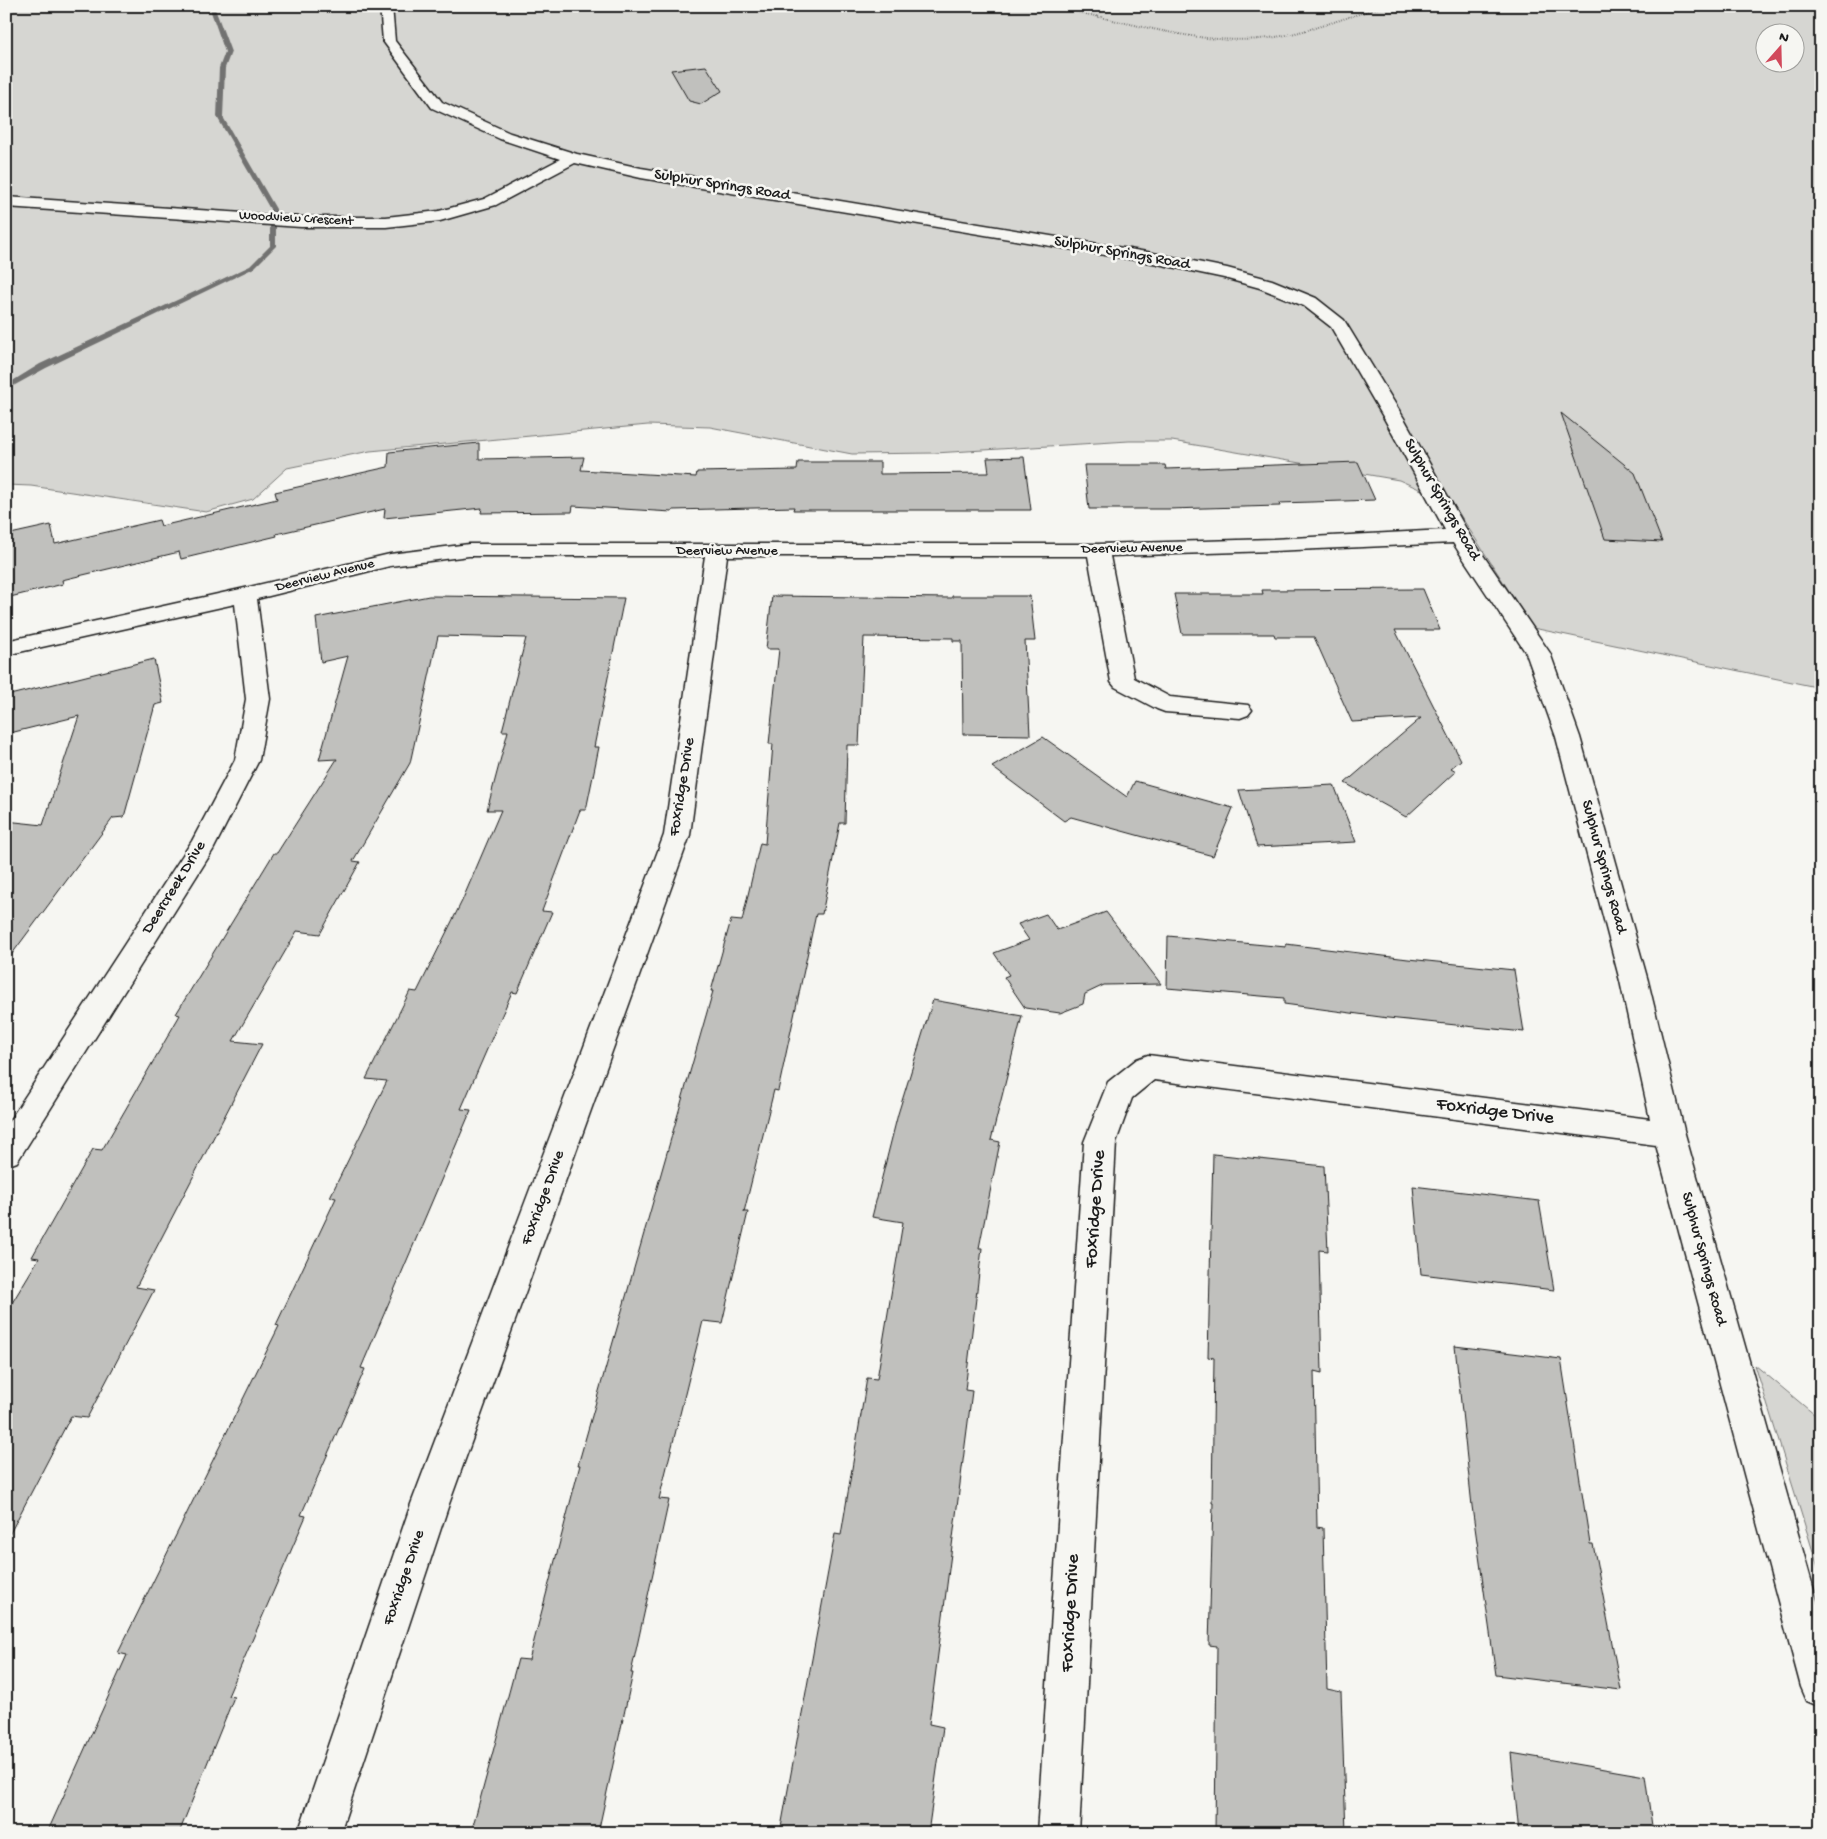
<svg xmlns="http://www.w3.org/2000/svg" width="1827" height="1839" viewBox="0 0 1827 1839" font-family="'Gochi Hand',sans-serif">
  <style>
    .green { fill: #d6d6d2; stroke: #797977; fill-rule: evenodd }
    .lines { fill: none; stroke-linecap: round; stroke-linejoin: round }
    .stream { fill: #727271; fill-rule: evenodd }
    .building { fill: #c0c0bd; stroke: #1c1c1c }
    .minor-casing { stroke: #1c1c1c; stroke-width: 3 }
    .path { stroke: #1c1c1c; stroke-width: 2; stroke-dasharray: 0.5 2; stroke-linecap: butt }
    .minor { fill: #f6f6f2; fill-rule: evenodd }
    .labels { text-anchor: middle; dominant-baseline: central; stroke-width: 5; stroke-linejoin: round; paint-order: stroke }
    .far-street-label { font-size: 14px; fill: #1c1c1c; stroke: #f6f6f2 }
    .street-label { font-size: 16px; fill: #1c1c1c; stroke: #f6f6f2 }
    .near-street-label { font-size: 19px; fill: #1c1c1c; stroke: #f6f6f2 }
  </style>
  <rect width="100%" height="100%" fill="#f6f6f2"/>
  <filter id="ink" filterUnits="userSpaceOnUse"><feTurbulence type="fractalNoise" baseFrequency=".02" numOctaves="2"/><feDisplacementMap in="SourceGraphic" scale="10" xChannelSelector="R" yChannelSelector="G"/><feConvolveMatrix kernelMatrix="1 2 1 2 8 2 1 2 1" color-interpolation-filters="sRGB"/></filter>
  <g filter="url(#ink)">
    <path class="green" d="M 6,6 L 1821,6 L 1821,688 L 1533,628 L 1453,504 L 1399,480 L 1172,441 L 1129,441 L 935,453 L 852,454 L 710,427 L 648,425 L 370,451 L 287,468 L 253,499 L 206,512 L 31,486 L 6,485 ZM 1764,32 L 1794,32 L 1794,62 L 1764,62 Z
      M 1755,1365 L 1821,1420 L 1821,1577 Z"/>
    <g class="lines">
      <path class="stream" d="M 209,6 L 214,6 L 231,52 L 225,68 L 223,117 L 276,209 L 276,246 L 254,268 L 46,368 L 6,390 L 6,385 L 40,364 L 250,266 L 270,246 L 270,209 L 217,117 L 219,68 L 225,52 Z"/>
    </g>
    <path class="building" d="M 706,66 L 722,91 L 701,104 L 689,101 L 671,70 Z
      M 1561,413 L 1635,473 L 1662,542 L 1605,539 Z
      M 479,443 L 479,459 L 584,457 L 581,470 L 696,477 L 697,472 L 797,470 L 798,462 L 880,462 L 880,474 L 989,473 L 987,458 L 1024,457 L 1031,510 L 793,510 L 794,507 L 673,510 L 672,512 L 573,506 L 572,512 L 481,513 L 482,508 L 384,518 L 385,509 L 276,534 L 277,536 L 181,559 L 179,552 L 62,580 L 63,584 L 6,598 L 6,535 L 51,525 L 55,544 L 159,520 L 161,526 L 277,499 L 275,492 L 388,467 L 389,452 Z
      M 1358,462 L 1375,500 L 1279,503 L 1280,506 L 1168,509 L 1089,509 L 1084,465 L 1165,465 L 1166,469 Z
      M 1423,589 L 1440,630 L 1395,630 L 1461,760 L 1451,768 L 1456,771 L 1406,817 L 1345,783 L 1421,718 L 1352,722 L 1314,637 L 1275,637 L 1274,634 L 1182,634 L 1174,594 L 1263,594 L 1262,590 Z
      M 429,596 L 624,598 L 594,747 L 599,747 L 586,810 L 580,810 L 542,911 L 552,912 L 517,993 L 512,992 L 461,1109 L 471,1110 L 361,1368 L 365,1369 L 301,1515 L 306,1516 L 228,1696 L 234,1697 L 179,1833 L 47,1833 L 127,1655 L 118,1653 L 279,1326 L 276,1325 L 336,1198 L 330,1197 L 387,1081 L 366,1079 L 410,991 L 417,992 L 462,901 L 501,810 L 487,810 L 508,731 L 502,731 L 526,638 L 438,636 L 410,763 L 353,861 L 360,862 L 320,934 L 297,931 L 233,1041 L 262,1044 L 136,1287 L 154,1290 L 87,1418 L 71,1416 L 6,1541 L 6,1313 L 39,1258 L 32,1257 L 93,1149 L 102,1150 L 180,1015 L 176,1014 L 274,853 L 277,853 L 337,759 L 319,760 L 348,656 L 321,662 L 316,618 Z
      M 772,596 L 952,598 L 952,596 L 1030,596 L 1035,641 L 1025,641 L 1030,735 L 963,734 L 962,641 L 953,641 L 953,638 L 864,637 L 859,745 L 847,745 L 845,823 L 840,823 L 822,914 L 816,914 L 778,1091 L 774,1090 L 744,1212 L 748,1212 L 722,1323 L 703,1321 L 659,1499 L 669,1500 L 631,1673 L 633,1673 L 598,1833 L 471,1833 L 518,1659 L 529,1660 L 580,1465 L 578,1465 L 713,991 L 711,991 L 731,920 L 742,921 L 760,843 L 765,844 L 773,744 L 769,744 L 779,649 L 766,649 Z
      M 154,659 L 163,703 L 155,705 L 124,817 L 113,818 L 6,962 L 6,821 L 43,825 L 79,716 L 6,734 L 6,696 Z
      M 1043,737 L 1127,797 L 1135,781 L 1233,808 L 1213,856 L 1071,817 L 1064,821 L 992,767 Z
      M 1334,785 L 1356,842 L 1257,847 L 1239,790 Z
      M 1106,912 L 1161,984 L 1104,985 L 1085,994 L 1083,1004 L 1060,1013 L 1025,1008 L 1004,977 L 1009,975 L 994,953 L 1029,940 L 1018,924 L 1046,914 L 1057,930 Z
      M 1168,936 L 1286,947 L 1286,944 L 1408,959 L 1514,970 L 1524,1032 L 1388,1018 L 1284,1004 L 1284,998 L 1167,988 Z
      M 933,1000 L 1022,1016 L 991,1140 L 1000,1142 L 979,1248 L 982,1248 L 965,1390 L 972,1391 L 929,1724 L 943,1727 L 928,1833 L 780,1833 L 835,1534 L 841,1535 L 867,1378 L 877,1379 L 903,1222 L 872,1217 L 898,1114 Z
      M 1213,1154 L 1324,1166 L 1328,1251 L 1319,1250 L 1322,1373 L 1314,1371 L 1317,1527 L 1323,1528 L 1327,1689 L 1341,1692 L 1346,1833 L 1215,1833 L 1217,1646 L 1209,1645 L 1213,1503 L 1212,1503 L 1214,1358 L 1208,1357 Z
      M 1413,1186 L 1539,1201 L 1554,1290 L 1421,1274 Z
      M 1455,1346 L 1561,1359 L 1590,1544 L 1593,1544 L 1621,1690 L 1496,1675 L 1472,1506 Z
      M 1511,1753 L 1645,1776 L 1653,1833 L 1519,1833 Z"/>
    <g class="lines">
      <defs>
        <path id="minor" d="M 380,6 L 392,6 L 395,41 L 442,102 L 510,133 L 577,154 L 641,168 L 1153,253 L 1227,268 L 1272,280 L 1316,298 L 1344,320 L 1405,420 L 1470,536 L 1550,653 L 1580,737 L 1648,981 L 1685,1134 L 1821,1615 L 1821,1707 L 1807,1701 L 1801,1687 L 1656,1145 L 1154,1080 L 1132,1098 L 1116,1142 L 1079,1833 L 1037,1833 L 1084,1142 L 1108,1082 L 1137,1059 L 1148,1055 L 1650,1119 L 1620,981 L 1556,737 L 1526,653 L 1453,543 L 1273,551 L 1110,556 L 1134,678 L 1170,697 L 1248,705 L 1252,710 L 1248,715 L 1240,718 L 1165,712 L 1157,709 L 1115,687 L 1111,682 L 1088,556 L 727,556 L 690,835 L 449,1504 L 340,1833 L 298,1833 L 411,1504 L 664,835 L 705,556 L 469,556 L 390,566 L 257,599 L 270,699 L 259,760 L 213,850 L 17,1162 L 6,1166 L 6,1126 L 192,841 L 235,760 L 246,699 L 235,604 L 6,655 L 6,641 L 245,588 L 390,554 L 469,544 L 1098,544 L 1273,539 L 1445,530 L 1385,420 L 1331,327 L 1304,306 L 1260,288 L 1224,278 L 1153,263 L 641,178 L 575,163 L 496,205 L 440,221 L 386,227 L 301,227 L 6,207 L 6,197 L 301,217 L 386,217 L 439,211 L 484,199 L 560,159 L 500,139 L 432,108 L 383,41 Z"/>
      </defs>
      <use href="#minor" class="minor-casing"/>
      <path class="path" d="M 1042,6 C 1114,16 1187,45 1260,39 C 1304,35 1344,17 1386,6"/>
      <use href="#minor" class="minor"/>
    </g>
  </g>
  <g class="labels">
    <g class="far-street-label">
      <text transform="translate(296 219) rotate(3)">Woodview Crescent</text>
      <text transform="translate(1132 549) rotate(-1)">Deerview Avenue</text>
      <text x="727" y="551">Deerview Avenue</text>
      <text transform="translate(325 576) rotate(-14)">Deerview Avenue</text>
    </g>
    <g class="street-label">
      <text transform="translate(722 186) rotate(9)">Sulphur Springs Road</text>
      <text transform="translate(1122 254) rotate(10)">Sulphur Springs Road</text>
      <text transform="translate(1441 500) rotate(60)">Sulphur Springs Road</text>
      <text transform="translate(683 787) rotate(-81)">Foxridge Drive</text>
      <text transform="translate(1603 867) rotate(75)">Sulphur Springs Road</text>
      <text transform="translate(175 888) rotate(-58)">Deercreek Drive</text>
      <text transform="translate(544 1198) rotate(-70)">Foxridge Drive</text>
      <text transform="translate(1703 1259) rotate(75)">Sulphur Springs Road</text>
      <text transform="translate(405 1578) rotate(-71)">Foxridge Drive</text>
    </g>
    <g class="near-street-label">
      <text transform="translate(1495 1112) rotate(7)">Foxridge Drive</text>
      <text transform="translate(1096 1209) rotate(-86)">Foxridge Drive</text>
      <text transform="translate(1071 1613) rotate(-87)">Foxridge Drive</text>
    </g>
  </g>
  <rect width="1827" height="1839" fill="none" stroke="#f6f6f2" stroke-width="25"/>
  <rect x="12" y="12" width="1802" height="1814" fill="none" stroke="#1c1c1c" stroke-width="2" filter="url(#ink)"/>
  <g transform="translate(1780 48) rotate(20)"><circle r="24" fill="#f6f6f2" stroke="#9f9f9c"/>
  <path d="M0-4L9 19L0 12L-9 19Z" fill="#d1495b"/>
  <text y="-8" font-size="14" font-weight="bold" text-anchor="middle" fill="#1c1c1c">N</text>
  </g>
</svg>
